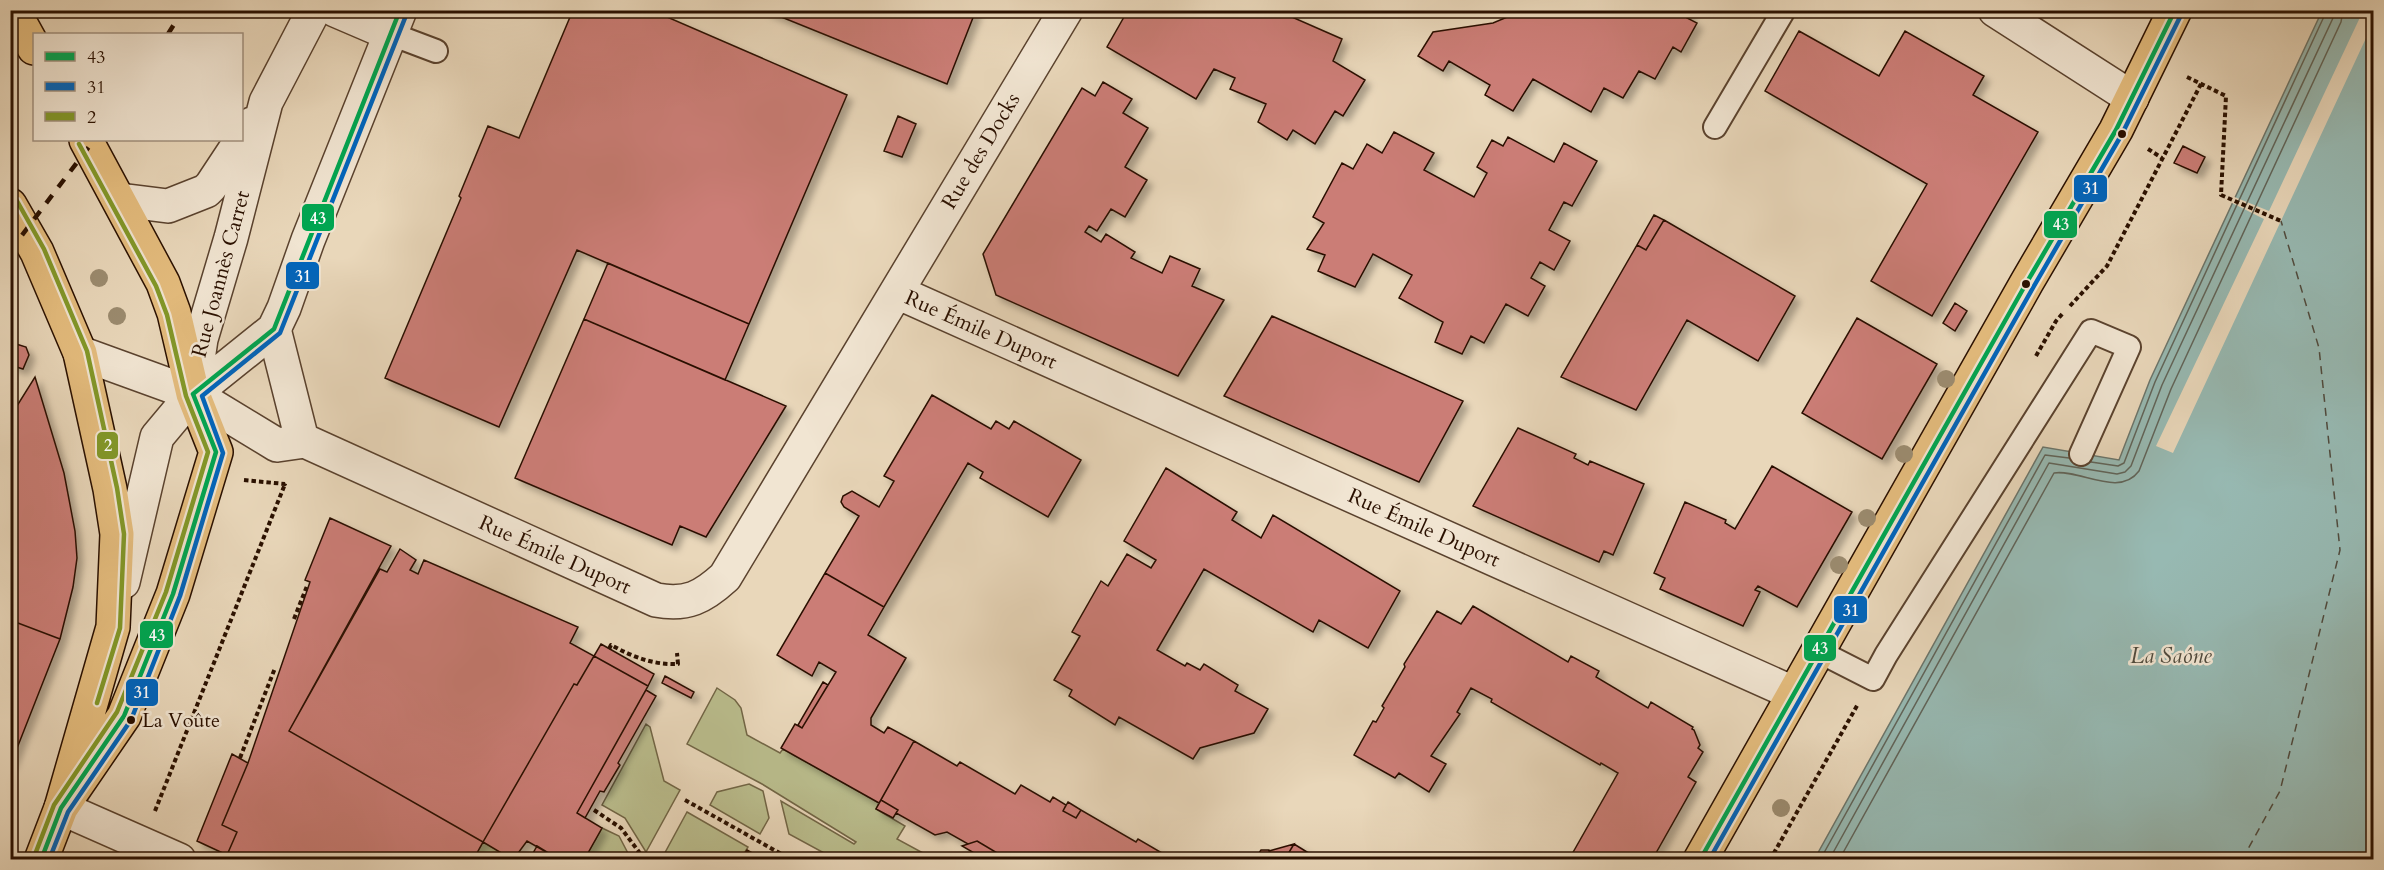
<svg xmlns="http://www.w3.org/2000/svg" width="2384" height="870" viewBox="0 0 2384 870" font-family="Cardo,serif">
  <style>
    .green { fill: #babd8d; stroke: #726646; stroke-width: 1.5 }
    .water { fill: #97b9b2; stroke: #6b756b; stroke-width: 1.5 }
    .pier { fill: #e9d7ba }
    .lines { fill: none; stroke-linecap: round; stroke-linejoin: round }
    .shore { stroke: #606459; stroke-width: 1.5 }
    .ferry { stroke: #504b3e; stroke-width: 1.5; stroke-dasharray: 8 6; stroke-linecap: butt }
    .building { fill: #cb7d76; stroke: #2a1000; stroke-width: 1.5; filter: url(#shadow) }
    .service-casing { stroke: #5a422e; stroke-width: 26 }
    .minor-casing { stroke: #5a422e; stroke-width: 36 }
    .tertiary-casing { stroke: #5a422e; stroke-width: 36 }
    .primary-casing { stroke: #2a1000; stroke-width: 36 }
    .path { stroke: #2a1000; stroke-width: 4; stroke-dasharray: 4.5 3; stroke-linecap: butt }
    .service { stroke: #f1e5d2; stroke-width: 22 }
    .minor { stroke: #f1e5d2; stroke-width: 33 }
    .tertiary { stroke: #f1e5d2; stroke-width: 33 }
    .primary { stroke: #e4bc7d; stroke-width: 33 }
    .rail { stroke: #2a1000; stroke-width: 4.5; stroke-dasharray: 10 10; stroke-linecap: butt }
    .bus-1-casing { stroke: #f1e5d2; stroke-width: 9 }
    .bus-2-casing { stroke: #f1e5d2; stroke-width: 9 }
    .bus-3-casing { stroke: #f1e5d2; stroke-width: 9 }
    .bus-1 { stroke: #00a651; stroke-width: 4.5 }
    .bus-2 { stroke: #0065bd; stroke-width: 4.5 }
    .bus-3 { stroke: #829828; stroke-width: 4.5 }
    .tree { fill: #9b8b6f }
    .bus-dot { fill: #2a1000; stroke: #f1e5d2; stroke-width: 2 }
    .labels { text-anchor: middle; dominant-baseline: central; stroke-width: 5; stroke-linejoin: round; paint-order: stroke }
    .bus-label { font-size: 20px; fill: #2a1000; stroke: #f1e5d2; text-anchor: start }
    .street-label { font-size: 21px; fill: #2a1000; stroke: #f1e5d2 }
    .water-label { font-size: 22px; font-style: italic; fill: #504b3e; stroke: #f1e5d2 }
    .line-badge { stroke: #f1e5d2; stroke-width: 2 }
    .badge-label { font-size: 16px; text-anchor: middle; font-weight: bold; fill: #fff }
  </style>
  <defs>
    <filter id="shadow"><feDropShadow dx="5.5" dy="5.5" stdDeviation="3" flood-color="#0004"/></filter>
  </defs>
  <rect width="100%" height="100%" fill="#e9d7ba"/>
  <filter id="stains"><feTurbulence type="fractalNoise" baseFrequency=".00333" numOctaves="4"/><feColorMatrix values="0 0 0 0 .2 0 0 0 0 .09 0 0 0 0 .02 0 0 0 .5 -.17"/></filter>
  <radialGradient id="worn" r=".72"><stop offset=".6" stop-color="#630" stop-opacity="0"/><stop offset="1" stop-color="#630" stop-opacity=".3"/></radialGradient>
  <path class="green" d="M 717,688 L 735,700 L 741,708 L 747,735 L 780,753 L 783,749 L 879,803 L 876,809 L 905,826 L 897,839 L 934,859 L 835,859 L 789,834 L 781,801 L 854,844 L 856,842 L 762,784 L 687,744 Z
    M 646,724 L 650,727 L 664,781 L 680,790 L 646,852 L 625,818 L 602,805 Z
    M 749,784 L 763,791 L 769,818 L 760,834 L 710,805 L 717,792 Z
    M 687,812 L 748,847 L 741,859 L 697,859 L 689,855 L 686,859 L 661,860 Z
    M 602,828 L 619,836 L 631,859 L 584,860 Z
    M 483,842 L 513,859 L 473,860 Z"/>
  <path class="water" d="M 2322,11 L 2373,11 L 2373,859 L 1814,860 L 2043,447 L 2119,460 L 2150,380 Z"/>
  <path class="pier" d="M 2363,11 L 2373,11 L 2373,23 L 2173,453 L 2156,446 L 2264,219 L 2230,202 L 2232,196 L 2269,211 Z"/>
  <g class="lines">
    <path class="shore" d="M 2091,462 L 2118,466 L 2124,463 L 2155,382 L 2327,10
      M 1820,860 L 2045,455 L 2069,458
      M 1829,860 L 2049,463 L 2117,474 L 2125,472 L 2131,466 L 2162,385 L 2333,18 L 2334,10
      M 1839,860 L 2054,473 C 2080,469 2119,498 2139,471 L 2171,389 L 2341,22 L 2343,10"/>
    <path class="ferry" d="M 2242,860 L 2280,791 L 2340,550 L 2319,348 L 2281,221"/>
  </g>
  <path class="building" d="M 573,10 L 651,10 L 847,95 L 749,324 L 577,250 L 499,427 L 385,378 L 461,198 L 459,196 L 488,126 L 519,138 Z
    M 764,10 L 976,10 L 947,84 Z
    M 1128,10 L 1276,10 L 1342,39 L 1333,61 L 1365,80 L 1343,116 L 1335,111 L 1315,144 L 1293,130 L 1287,140 L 1258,122 L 1266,104 L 1230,89 L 1235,78 L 1214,69 L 1196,99 L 1107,47 Z
    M 1524,10 L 1691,10 L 1687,18 L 1697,23 L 1681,52 L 1673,47 L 1655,79 L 1639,71 L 1623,98 L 1604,88 L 1591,112 L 1533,79 L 1513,111 L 1485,95 L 1490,85 L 1449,61 L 1443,71 L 1418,56 L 1433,32 L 1493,23 Z
    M 1799,31 L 1879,76 L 1905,31 L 1984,76 L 1973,95 L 2038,132 L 1932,316 L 1871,281 L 1927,184 L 1765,91 Z
    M 1103,82 L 1132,99 L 1123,113 L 1148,128 L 1125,167 L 1147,180 L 1125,217 L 1111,209 L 1097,231 L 1089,226 L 1085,232 L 1101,242 L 1106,234 L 1135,252 L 1131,258 L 1162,273 L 1170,256 L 1200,269 L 1192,286 L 1224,300 L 1178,376 L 996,295 L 983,254 L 1082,88 L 1095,96 Z
    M 898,116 L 916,124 L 902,157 L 884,151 Z
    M 1394,132 L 1434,153 L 1424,170 L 1474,197 L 1487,173 L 1477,167 L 1492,140 L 1503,146 L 1508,137 L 1554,162 L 1564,143 L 1597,161 L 1572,206 L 1564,202 L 1549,230 L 1570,241 L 1554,270 L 1540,262 L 1531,278 L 1545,286 L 1528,316 L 1506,304 L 1484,343 L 1471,336 L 1462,354 L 1435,342 L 1443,322 L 1399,298 L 1412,275 L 1373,254 L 1355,287 L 1318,271 L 1325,255 L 1307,249 L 1324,223 L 1313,217 L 1342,163 L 1353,169 L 1367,144 L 1382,153 Z
    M 2183,146 L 2205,157 L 2197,173 L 2174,163 Z
    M 1654,215 L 1664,220 L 1646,250 L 1637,245 Z
    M 1664,220 L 1795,296 L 1758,361 L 1687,320 L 1636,410 L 1561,377 L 1637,245 L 1646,250 Z
    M 608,263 L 749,324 L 725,380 L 584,319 Z
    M 1955,303 L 1967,311 L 1955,331 L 1943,323 Z
    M 1272,316 L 1463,401 L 1419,482 L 1224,396 Z
    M 1857,318 L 1937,364 L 1882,459 L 1802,413 Z
    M 584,319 L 786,406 L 706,537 L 680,526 L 672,545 L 515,478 Z
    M 13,343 L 26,347 L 29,355 L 23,369 L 10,365 L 10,348 Z
    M 35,377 L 64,473 L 75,531 L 77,558 L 73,587 L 60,639 L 10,620 L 10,417 Z
    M 932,395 L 991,429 L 996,421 L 1009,429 L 1014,421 L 1081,460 L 1048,517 L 980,478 L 983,472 L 968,463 L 884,607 L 825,573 L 859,516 L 844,507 L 841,502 L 843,496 L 852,491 L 879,507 L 894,481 L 884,476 Z
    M 1518,428 L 1576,454 L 1574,458 L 1588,465 L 1590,461 L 1644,484 L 1613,555 L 1604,551 L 1599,562 L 1473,506 Z
    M 1772,466 L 1852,512 L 1797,607 L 1758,586 L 1755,590 L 1760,592 L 1743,626 L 1660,589 L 1665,578 L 1654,573 L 1685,502 L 1726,520 L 1725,523 L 1735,529 Z
    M 1166,468 L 1237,512 L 1232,520 L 1261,538 L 1273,515 L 1400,591 L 1368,648 L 1319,620 L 1313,632 L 1204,569 L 1157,650 L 1185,666 L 1187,663 L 1200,670 L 1204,664 L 1238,685 L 1235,691 L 1268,709 L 1254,733 L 1200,748 L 1193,759 L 1119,717 L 1115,725 L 1069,696 L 1072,690 L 1054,680 L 1080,636 L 1072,632 L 1101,581 L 1108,586 L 1127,554 L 1151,568 L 1156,560 L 1124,541 Z
    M 330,518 L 391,546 L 289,731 L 483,842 L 473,860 L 238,860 L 227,855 L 237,832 L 222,825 L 248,763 L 310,582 L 305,580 Z
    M 400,549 L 416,560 L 410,570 L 418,574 L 424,560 L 578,627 L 570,643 L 594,656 L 577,685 L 574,684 L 483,842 L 289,731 L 380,569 L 387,572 Z
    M 825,573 L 884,607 L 868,635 L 906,658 L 871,718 L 871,725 L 884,733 L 888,727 L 914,741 L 879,803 L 781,748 L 795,724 L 802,728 L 836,672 L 819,662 L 812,676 L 777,655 Z
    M 1473,606 L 1568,662 L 1571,656 L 1599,671 L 1596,677 L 1648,708 L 1651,702 L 1693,727 L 1692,729 L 1694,730 L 1700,745 L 1698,748 L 1703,752 L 1688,777 L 1696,782 L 1652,860 L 1563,860 L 1572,854 L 1618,773 L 1601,763 L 1600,765 L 1491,702 L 1492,699 L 1471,688 L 1457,712 L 1460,714 L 1431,756 L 1446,764 L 1429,792 L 1399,773 L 1395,778 L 1354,755 L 1373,721 L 1376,722 L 1384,708 L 1382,706 L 1405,667 L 1404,664 L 1437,611 L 1461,624 Z
    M 10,620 L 60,639 L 10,766 Z
    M 601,644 L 654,674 L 648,686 L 594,656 Z
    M 594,656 L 648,686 L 577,813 L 602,828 L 584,860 L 560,860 L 527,841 L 513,860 L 483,842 L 574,684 L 577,685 Z
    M 665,676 L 694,692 L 691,698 L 662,683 Z
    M 823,682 L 828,685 L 802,728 L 798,725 Z
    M 646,690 L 656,696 L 618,763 L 620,765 L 604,792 L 600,791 L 585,818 L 577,813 Z
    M 914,741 L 957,766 L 960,762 L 1015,794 L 1021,785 L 1050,802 L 1053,797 L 1066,805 L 1063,811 L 1076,818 L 1081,810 L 1136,842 L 1138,839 L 1174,860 L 1009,860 L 977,841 L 968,844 L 947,832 L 935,835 L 896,813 L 898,810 L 881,800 Z
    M 232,754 L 248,763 L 222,825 L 237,832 L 227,855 L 197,841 Z
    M 881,800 L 898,810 L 893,818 L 876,809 Z
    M 1068,802 L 1081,810 L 1076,818 L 1063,811 Z
    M 977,841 L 1009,860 L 986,860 L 962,846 Z
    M 1294,844 L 1320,860 L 1254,860 L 1261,850 L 1269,850 L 1273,857 L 1288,854 Z
    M 1294,844 L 1288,854 L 1273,857 L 1269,851 Z
    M 537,846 L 560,860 L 541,860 L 532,855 Z
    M 747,850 L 761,858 L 760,860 L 754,860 L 744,854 Z"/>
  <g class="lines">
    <defs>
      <path id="service" d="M 391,34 L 436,51
        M 1715,127 L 1784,10
        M 1818,651 L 1873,679 L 1886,655 L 2091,331 L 2129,347 L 2081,454"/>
      <path id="minor" d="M 335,10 L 391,34
        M 1995,10 L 2132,98
        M 897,292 L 1793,693
        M 274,329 L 302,440
        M 80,353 L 193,394 L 277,445 L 305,441 L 656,600 C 687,606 703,597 725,577 L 1066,10
        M 123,582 L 157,437 L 193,394
        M 61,808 L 179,860"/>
      <path id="tertiary" d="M 120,200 L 168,206 L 206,191 L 211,186 L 252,124
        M 193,393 L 201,339 L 231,238 L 266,102 L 314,10
        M 193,394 L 274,329 L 284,308 L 308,240 L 400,10"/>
      <path id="primary" d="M 13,10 L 34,48
        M 10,205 L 37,252 L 80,353 L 110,489 L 117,534 L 113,627 L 61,808 L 41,860
        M 61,808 L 124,716 L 173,594 L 216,452 L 193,394 L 174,313 L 163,283 L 86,140
        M 1700,860 L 2027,282 L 2116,130 L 2175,10"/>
    </defs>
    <use href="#service" class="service-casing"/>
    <use href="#minor" class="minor-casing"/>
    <use href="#tertiary" class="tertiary-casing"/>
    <use href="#primary" class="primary-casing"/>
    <path class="path" d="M 2187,77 L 2226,96 L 2221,195 L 2281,221
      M 2148,149 L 2162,158
      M 2070,306 L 2107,266 L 2201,84
      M 2036,356 L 2056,321 L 2064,312
      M 244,480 L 285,484 L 286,482
      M 294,619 L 307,586
      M 609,649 L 611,645 C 633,657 653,665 678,664 L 677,653
      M 240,758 L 275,668
      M 685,800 L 792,860
      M 594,810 L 621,828 L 645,860
      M 155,811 L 285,484
      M 1770,860 L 1858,704"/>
    <use href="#service" class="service"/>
    <use href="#minor" class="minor"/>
    <use href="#tertiary" class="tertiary"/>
    <use href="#primary" class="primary"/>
    <path class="rail" d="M 168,34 L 183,10
      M 10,251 L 94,140"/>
    <defs>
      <path id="bus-1" d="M 193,394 L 274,329 L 400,10
        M 41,860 L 61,808 L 124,716 L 173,594 L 216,452 L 193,394
        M 1700,860 L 2027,282 L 2116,130 L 2175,10"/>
      <path id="bus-2" d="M 49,860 L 68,812 L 131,720 L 180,596 L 223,453 L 202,396 L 280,333 L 407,13
        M 1709,860 L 2034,286 L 2122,134 L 2182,13"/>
      <path id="bus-3" d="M 17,201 L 44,249 L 87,351 L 117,488 L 124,534 L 120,628 L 97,703
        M 34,857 L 54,805 L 117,712 L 166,592 L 208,452 L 186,396 L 167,315 L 156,286 L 79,144"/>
    </defs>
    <use href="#bus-1" class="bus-1-casing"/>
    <use href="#bus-2" class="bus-2-casing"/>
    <use href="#bus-3" class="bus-3-casing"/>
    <use href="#bus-1" class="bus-1"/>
    <use href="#bus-2" class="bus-2"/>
    <use href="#bus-3" class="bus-3"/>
  </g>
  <g class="tree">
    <circle cx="99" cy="278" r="9"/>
    <circle cx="117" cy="316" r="9"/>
    <circle cx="1946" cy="379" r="9"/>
    <circle cx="1904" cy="454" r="9"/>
    <circle cx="1867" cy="518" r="9"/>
    <circle cx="1839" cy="565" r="9"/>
    <circle cx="1781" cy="808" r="9"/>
  </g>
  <g class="bus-dot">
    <circle cx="2122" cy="134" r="5"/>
    <circle cx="2026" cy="284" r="5"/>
    <circle cx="131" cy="720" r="5"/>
  </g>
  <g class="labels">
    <g class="bus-label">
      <text x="142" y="720">La Voûte</text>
    </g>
    <g class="street-label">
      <text transform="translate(981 151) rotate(-59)">Rue des Docks</text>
      <text transform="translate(221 274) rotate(-75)">Rue Joannès Carret</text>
      <text transform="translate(981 330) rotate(24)">Rue Émile Duport</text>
      <text transform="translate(1424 528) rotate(24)">Rue Émile Duport</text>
      <text transform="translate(555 555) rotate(24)">Rue Émile Duport</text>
    </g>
    <g class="water-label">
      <text x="2171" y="656">La Saône</text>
    </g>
  </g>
  <g class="line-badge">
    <rect x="2073" y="174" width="35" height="29" rx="6" fill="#0065bd"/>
    <rect x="301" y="203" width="34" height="29" rx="6" fill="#00a651"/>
    <rect x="2043" y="210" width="35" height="29" rx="6" fill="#00a651"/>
    <rect x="285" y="261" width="35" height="29" rx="6" fill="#0065bd"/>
    <rect x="96" y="431" width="23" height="29" rx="6" fill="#829828"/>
    <rect x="1833" y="595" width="35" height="29" rx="6" fill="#0065bd"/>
    <rect x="139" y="620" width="35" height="29" rx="6" fill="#00a651"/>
    <rect x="1803" y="634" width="34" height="28" rx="6" fill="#00a651"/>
    <rect x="125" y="678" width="34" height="29" rx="6" fill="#0065bd"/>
  </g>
  <g class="badge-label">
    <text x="2091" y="194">31</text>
    <text x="318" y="224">43</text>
    <text x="2061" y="230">43</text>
    <text x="303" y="282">31</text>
    <text x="108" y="451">2</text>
    <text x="1851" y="616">31</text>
    <text x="157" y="641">43</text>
    <text x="1820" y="654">43</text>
    <text x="142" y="698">31</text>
  </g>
  <rect width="2384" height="870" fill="none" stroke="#e9d7ba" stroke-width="36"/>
  <rect x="12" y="12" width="2360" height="846" fill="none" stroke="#2a1000" stroke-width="3"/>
  <rect x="18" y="18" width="2348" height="834" fill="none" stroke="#2a1000" stroke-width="1.5"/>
  <rect x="33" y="33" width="210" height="108" fill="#f1e5d2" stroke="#a1907e" stroke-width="1.5"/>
  <rect x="45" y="52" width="30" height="9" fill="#00a651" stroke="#a1907e" stroke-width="1.5"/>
  <text x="87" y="63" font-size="18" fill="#2a1000">43</text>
  <rect x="45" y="82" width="30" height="9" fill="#0065bd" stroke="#a1907e" stroke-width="1.5"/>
  <text x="87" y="93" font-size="18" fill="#2a1000">31</text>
  <rect x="45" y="112" width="30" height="9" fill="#829828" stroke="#a1907e" stroke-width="1.5"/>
  <text x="87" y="123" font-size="18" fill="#2a1000">2</text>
  <rect width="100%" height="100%" filter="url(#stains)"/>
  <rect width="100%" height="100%" fill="url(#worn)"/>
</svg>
